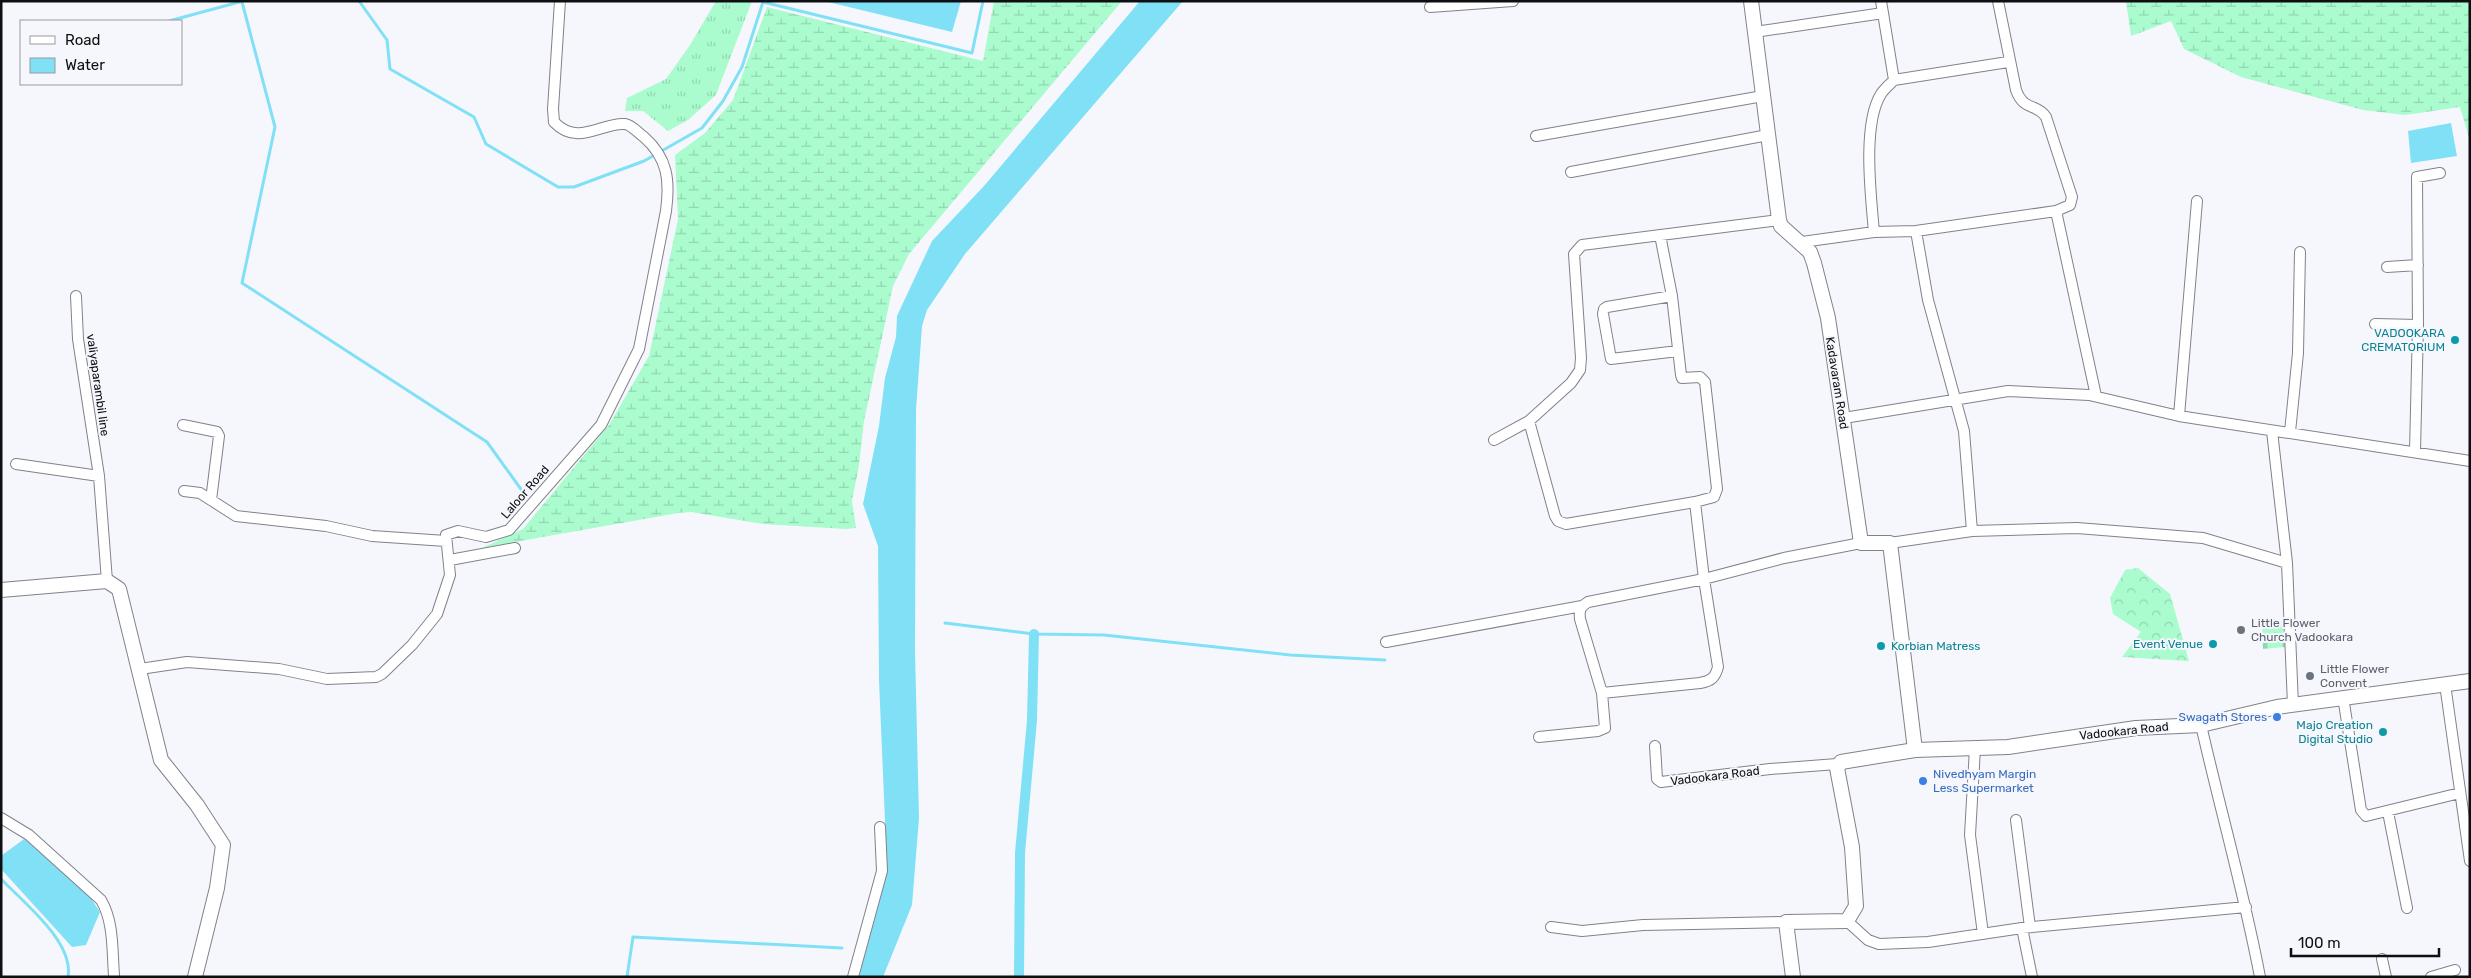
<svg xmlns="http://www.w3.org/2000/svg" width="2471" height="978" viewBox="0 0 2471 978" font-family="Rubik,sans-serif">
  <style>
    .grass { fill: url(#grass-tufts) }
    .forest { fill: url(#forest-crowns) }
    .wetland { fill: url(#wetland-marsh) }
    .cemetery { fill: url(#cemetery-stones) }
    .water { fill: #80e0f6 }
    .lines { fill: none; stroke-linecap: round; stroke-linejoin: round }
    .stream { stroke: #80e0f6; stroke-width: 3 }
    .canal { stroke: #80e0f6; stroke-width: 10 }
    .street-casing { stroke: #80828b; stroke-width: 12 }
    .secondary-casing { stroke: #80828b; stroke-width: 16 }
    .street { stroke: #fff; stroke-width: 10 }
    .secondary { stroke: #fff; stroke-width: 14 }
    .culture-dot { fill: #0f9aa8; stroke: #f6f7fd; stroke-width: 2 }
    .worship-dot { fill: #6b7280; stroke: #f6f7fd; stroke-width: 2 }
    .shop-dot { fill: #3f7fe0; stroke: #f6f7fd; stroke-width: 2 }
    .labels { text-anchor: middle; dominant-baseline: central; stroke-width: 4; stroke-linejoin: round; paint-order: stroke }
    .culture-label { font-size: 12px; fill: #0d838f; stroke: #f6f7fd; text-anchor: end }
    .street-label { font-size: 12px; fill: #0e0f12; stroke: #f6f7fd }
    .worship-label { font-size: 12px; fill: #5b616d; stroke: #f6f7fd; text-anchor: start }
    .shop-label { font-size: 12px; fill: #366cbe; stroke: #f6f7fd; text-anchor: end }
  </style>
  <defs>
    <pattern id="grass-tufts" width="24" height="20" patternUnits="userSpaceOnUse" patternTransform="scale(1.25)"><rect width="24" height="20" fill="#aafbce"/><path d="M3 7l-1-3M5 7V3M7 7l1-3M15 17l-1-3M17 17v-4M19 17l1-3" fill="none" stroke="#91d6b0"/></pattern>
    <pattern id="forest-crowns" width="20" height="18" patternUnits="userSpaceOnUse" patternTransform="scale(1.25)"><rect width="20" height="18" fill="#aafbce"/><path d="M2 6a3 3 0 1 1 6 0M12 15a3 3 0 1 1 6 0" fill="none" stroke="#91d6b0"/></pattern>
    <pattern id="wetland-marsh" width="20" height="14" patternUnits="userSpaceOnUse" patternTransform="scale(1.25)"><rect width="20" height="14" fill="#aafbce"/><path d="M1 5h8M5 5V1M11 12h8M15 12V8" fill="none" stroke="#91d6b0"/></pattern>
    <pattern id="cemetery-stones" width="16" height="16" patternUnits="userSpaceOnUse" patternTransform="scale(1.25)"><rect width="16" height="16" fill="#aafbce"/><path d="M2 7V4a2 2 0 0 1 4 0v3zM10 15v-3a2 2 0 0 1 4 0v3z" fill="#91d6b0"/></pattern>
  </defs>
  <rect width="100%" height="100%" fill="#f6f7fd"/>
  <path class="grass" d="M 716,1 L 752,1 L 716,95 L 688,120 L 668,131 L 643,111 L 625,111 L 627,98 L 666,79 L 690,45 Z"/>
  <path class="forest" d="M 2138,568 L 2170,594 L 2189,661 L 2122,657 L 2141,632 L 2113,614 L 2110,598 L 2125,570 Z"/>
  <path class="wetland" d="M 994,1 L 1122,1 L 909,254 L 893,286 L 864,421 L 859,465 L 852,501 L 856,528 L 846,529 L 763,524 L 691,512 L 678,513 L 482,548 L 523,529 L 609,425 L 649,356 L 678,219 L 675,155 L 705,133 L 733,100 L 767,7 L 983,61 Z
    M 2126,1 L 2470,1 L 2470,141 L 2460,107 L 2405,115 L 2363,110 L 2241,77 L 2184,49 L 2171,21 L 2131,36 Z"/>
  <path class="cemetery" d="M 2283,621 L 2285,647 L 2263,649 L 2262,623 Z"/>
  <path class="water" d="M 824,1 L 961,1 L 952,32 Z
    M 1140,1 L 1183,1 L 965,254 L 927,310 L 922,326 L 916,410 L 915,651 L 919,818 L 912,905 L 883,977 L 859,977 L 887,868 L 879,680 L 878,546 L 863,504 L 879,426 L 885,378 L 896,337 L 897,316 L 932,241 L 984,186 Z
    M 2451,123 L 2457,156 L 2411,163 L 2408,131 Z
    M 24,839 L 81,883 L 100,912 L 86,945 L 72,947 L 1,869 L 1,856 Z"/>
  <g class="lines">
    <path class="stream" d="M 359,1 L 387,40 L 390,69 L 474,117 L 486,144 L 558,187 L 574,187 L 644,161 L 702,128 L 723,101 L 742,67 L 763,2 L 972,53 L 983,1
      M 242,2 L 275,127 L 242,283 L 487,442 L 523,492
      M 169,21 L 243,1
      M 945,623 L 1034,634 L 1104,635 L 1290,655 L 1385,660
      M 1,879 C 24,903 74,942 68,977
      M 627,977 L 633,937 L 842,948"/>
    <path class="canal" d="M 1019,977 L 1020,853 L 1032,720 L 1034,634"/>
    <defs>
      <path id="street" d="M 1998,1 L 2016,90 C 2024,112 2037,103 2046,117 L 2072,197 L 2070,205 L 2056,211
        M 1430,7 L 1513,1
        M 1883,13 L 1894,80
        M 1755,32 L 1883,13 L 1881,1
        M 1536,136 L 1763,96
        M 1571,172 L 1768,135
        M 1916,231 L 2056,211 L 2096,396
        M 1874,232 C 1871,197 1862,124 1881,94 C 1884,89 1890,84 1894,80 L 2008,62
        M 1802,242 L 1874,232 L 1916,231 L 1928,300 L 1964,431 L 1972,531
        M 2387,267 L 2418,265
        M 76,296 L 78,339 L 99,476
        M 1672,296 L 1607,307 L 1604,309 L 1603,314 L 1611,359 L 1678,351
        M 2375,324 L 2418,325
        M 2179,416 L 2197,201
        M 1844,418 L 2008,391 L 2089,395 L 2179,416 L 2470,461
        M 1529,421 L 1555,516 L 1558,521 L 1566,524 L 1695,502
        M 183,425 L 217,432 L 219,436 L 211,500
        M 2290,432 L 2298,353 L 2300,252
        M 1494,440 L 1529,421 L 1571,383 L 1580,370 L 1581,358 L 1574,254 L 1582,245 L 1779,220
        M 2415,451 L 2418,325 L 2417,177 L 2440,173
        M 16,464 L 99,476 L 107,581
        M 184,491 L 200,493 L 236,516 L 326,526 L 372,536 L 446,541
        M 1890,543 L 1972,531 L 2077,528 L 2203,538 L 2287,563 L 2272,431
        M 450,560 L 515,548
        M 2287,563 L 2293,705
        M 1386,642 L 1582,606
        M 140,669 L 187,662 L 279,669 L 327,679 L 376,677 L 382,674 L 412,645 L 437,614 L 450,575 L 446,535 L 458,531 L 486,537 L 509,530 L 601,425 L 639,349 L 666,211 C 670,181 668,158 644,137 C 638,133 632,125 625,124 C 602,122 578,147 554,122 L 553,109 L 560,1
        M 2445,684 L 2470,861
        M 1602,693 L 1700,683 C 1711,681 1715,678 1718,667 L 1704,579 L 1784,558 L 1861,543
        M 2343,697 L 2361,810 L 2366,816 L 2460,793
        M 2201,725 C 2220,809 2244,892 2260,977
        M 1539,737 L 1598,731 L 1605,728 L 1602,693 L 1580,619 C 1579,610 1580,607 1588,602 L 1704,579 L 1695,502 L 1714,497 L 1717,489 L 1705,382 L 1700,377 L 1682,378 L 1681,375 L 1672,296 L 1660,235
        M 1655,746 L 1657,779 L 1661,782 L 1770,769 L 1837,764
        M 1975,748 L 1970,835 L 1983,934
        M 2388,812 L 2407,908
        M 1,818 L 29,835 L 101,900 C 114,922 112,950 114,975
        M 2016,820 L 2030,927
        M 1847,921 L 1868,940 L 1879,944 L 1928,942 L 2022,928
        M 1551,927 L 1582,931 L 1643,925 L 1786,922
        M 2382,959 L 2386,977
        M 853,977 L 882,871 L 880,827
        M 2032,977 L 2022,928 L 2246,907
        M 2431,977 L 2455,970"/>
      <path id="secondary" d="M 1751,1 L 1779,220 L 1781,226 L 1810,252 L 1814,263 L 1828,318 L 1861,543 L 1890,543 L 1915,750
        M 1,590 L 107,581 L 119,589 L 161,760 L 197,805 L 223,845 L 217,888 L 195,977
        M 1793,977 L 1786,922 L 1847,921 L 1856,906 L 1852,847 L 1837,768 L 1841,762 L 1915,750 L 2008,747 L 2136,728 L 2201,725 L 2277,707 L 2470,681"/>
    </defs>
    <use href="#street" class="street-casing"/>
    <use href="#secondary" class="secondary-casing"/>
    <use href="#street" class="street"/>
    <use href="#secondary" class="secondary"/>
  </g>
  <g class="culture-dot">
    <circle cx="2455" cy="340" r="5"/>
    <circle cx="2213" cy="644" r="5"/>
    <circle cx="1881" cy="646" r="5"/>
    <circle cx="2383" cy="732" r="5"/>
  </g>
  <g class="worship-dot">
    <circle cx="2241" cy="630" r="5"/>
    <circle cx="2310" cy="676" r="5"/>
  </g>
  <g class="shop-dot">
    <circle cx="2277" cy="717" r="5"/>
    <circle cx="1923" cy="781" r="5"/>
  </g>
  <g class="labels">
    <g class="culture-label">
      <text x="2445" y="333">VADOOKARA<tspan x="2445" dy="14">CREMATORIUM</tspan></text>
      <text x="2203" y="644">Event Venue</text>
      <text x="1891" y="646" text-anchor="start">Korbian Matress</text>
      <text x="2373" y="725">Majo Creation<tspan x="2373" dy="14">Digital Studio</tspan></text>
    </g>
    <g class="street-label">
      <text transform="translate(1837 383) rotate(81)">Kadavaram Road</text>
      <text transform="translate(98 385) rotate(82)">valiyaparambil line</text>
      <text transform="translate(525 492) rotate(-49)">Laloor Road</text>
      <text transform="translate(2124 731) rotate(-6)">Vadookara Road</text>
      <text transform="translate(1715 776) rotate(-7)">Vadookara Road</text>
    </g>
    <g class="worship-label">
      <text x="2251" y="623">Little Flower<tspan x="2251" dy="14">Church Vadookara</tspan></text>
      <text x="2320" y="669">Little Flower<tspan x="2320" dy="14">Convent</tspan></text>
    </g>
    <g class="shop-label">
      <text x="2267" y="717">Swagath Stores</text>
      <text x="1933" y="774" text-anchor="start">Nivedhyam Margin<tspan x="1933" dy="14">Less Supermarket</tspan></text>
    </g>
  </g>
  <rect width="2471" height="978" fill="none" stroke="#0e0f12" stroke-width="5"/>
  <rect x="20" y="20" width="162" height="65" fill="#f6f7fd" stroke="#999a9f"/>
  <rect x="30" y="36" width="25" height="8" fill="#ffffff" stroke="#999a9f"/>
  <text x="65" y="45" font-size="15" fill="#0e0f12">Road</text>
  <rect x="30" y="58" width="25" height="15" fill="#80e0f6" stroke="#999a9f"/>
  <text x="65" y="70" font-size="15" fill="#0e0f12">Water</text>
  <path d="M2291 948v8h148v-8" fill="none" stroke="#0e0f12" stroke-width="2.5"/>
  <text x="2298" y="948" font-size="15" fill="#0e0f12" stroke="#f6f7fd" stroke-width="4" paint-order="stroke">100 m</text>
</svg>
